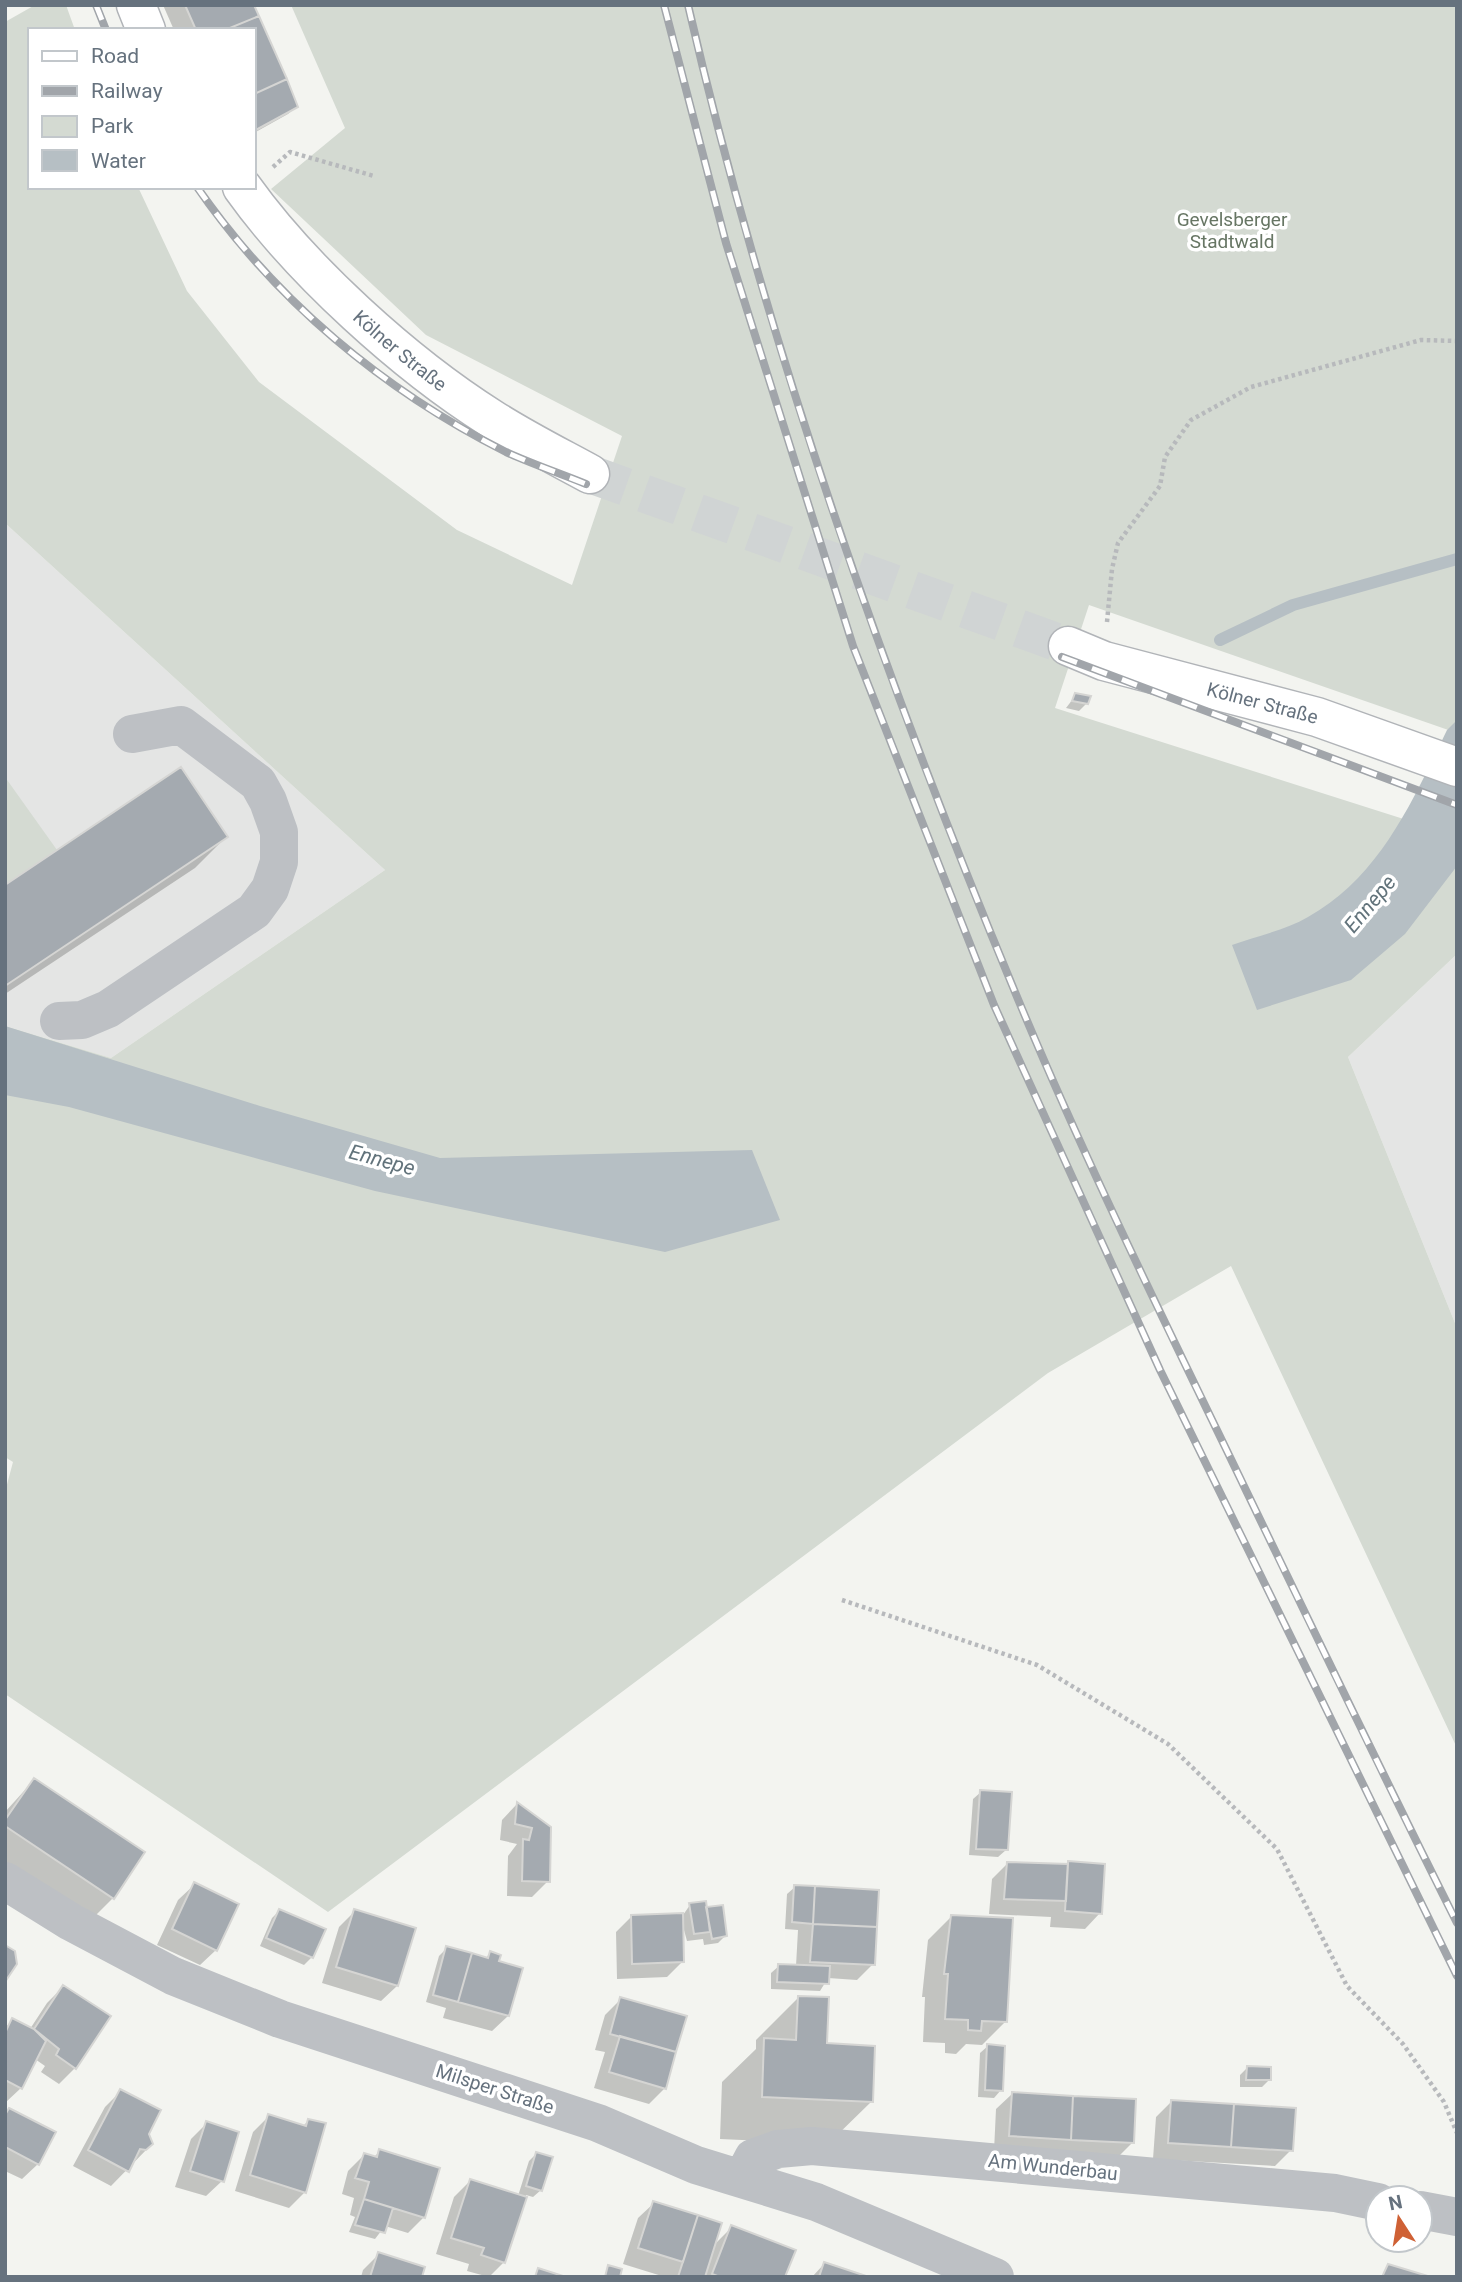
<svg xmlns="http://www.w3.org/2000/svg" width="1462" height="2282" viewBox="0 0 1462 2282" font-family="Roboto,sans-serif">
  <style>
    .built { fill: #e4e5e4 }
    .green { fill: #d4dad2 }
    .water { fill: #b6bfc4 }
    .shadow { fill: #0003 }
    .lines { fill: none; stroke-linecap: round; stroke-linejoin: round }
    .stream { stroke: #b6bfc4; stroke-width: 12 }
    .building { fill: #a4aab0; stroke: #d5d5d3; stroke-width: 2 }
    .major-tunnel { stroke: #d0d4d4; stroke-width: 38; stroke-dasharray: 38 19; stroke-linecap: butt }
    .major-casing { stroke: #b1b4b8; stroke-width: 41 }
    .path { stroke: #b7b9bc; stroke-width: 4.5; stroke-dasharray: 3.5 3.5; stroke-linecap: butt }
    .minor { stroke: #bdc0c4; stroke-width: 38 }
    .major { stroke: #fff; stroke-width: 38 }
    .rail-casing { stroke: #a1a5aa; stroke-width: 8 }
    .rail { stroke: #fff; stroke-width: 5; stroke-dasharray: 16; stroke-linecap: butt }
    .labels { text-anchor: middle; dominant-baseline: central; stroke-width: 7; stroke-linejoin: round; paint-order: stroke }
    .park-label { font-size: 19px; fill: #677664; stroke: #fff }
    .street-label { font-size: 19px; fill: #66727e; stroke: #fff }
    .water-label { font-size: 21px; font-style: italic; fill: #62737b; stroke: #fff }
  </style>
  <rect width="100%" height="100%" fill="#f3f4f0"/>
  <path class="built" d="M 5,523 L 385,870 L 111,1058 L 5,1026 Z
    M 1457,954 L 1457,1328 L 1348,1057 Z"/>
  <path class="green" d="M 35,5 L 66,5 L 75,30 L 30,30 L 30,187 L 138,187 L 187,291 L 259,382 L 457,530 L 572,585 L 622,436 L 426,335 L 271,189 L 345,128 L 291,5 L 1457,5 L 1457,733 L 1089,605 L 1055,708 L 1457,836 L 1457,954 L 1348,1057 L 1457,1328 L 1457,1748 L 1231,1266 L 1048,1373 L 328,1912 L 5,1694 L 5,1492 L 13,1462 L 5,1457 L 5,1026 L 111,1058 L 385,870 L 5,523 L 5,22 Z
    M 5,777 L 57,850 L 5,885 Z"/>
  <path class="water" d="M 1457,720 L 1457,866 L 1405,934 L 1351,980 L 1257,1010 L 1232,945 C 1257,936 1286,930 1308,917 C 1380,877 1413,800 1447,730 Z
    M 5,1026 L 260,1106 L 440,1158 L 752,1150 L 780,1220 L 665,1252 L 375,1191 L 69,1107 L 5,1095 Z"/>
  <path class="shadow" d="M 163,5 L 252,5 L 296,107 L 288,114 L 254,133 L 254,30 L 174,30 Z
    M 1076,695 L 1087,703 L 1079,711 L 1066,708 Z
    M 226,837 L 195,868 L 5,994 L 5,887 Z
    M 34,1780 L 143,1853 L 113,1898 L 89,1922 L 5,1866 L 5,1812 Z
    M 981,1792 L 1006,1850 L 998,1857 L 969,1855 L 973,1799 Z
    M 517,1804 L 549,1828 L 548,1881 L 532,1897 L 507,1896 L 508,1856 L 517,1844 L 500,1840 L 502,1820 Z
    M 1008,1863 L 1100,1913 L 1085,1929 L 1050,1927 L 1051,1917 L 989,1914 L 992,1879 Z
    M 194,1885 L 216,1950 L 200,1965 L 157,1945 L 178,1900 Z
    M 795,1887 L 873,1964 L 857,1980 L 828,1978 L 820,1991 L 771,1989 L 771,1973 L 779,1966 L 796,1966 L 798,1930 L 785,1929 L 787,1894 Z
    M 704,1903 L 725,1936 L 718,1943 L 704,1945 L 703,1939 L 687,1941 L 681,1919 L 682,1962 L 667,1977 L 617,1979 L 616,1932 L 631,1917 L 683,1915 L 690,1905 Z
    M 279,1911 L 312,1957 L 304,1965 L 260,1946 L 272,1918 Z
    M 355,1911 L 397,1986 L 381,2001 L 322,1983 L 339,1927 Z
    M 952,1916 L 1006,2021 L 982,2045 L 966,2044 L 956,2054 L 945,2053 L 945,2043 L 923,2042 L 925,1997 L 922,1997 L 928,1940 Z
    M 447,1948 L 485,1959 L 490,1953 L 497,1962 L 508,2016 L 492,2031 L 443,2018 L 446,2008 L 426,2002 L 439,1956 Z
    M 63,1987 L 75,2068 L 59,2084 L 41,2072 L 45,2066 L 35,2059 L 21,2088 L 5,2103 L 5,2028 L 13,2020 L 30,2029 L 47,2003 Z
    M 799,1997 L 826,2045 L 871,2102 L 828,2144 L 720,2139 L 722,2082 L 756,2049 L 756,2040 Z
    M 621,1999 L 665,2088 L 649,2104 L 594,2088 L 605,2052 L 595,2050 L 605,2015 Z
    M 988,2046 L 1001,2090 L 994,2098 L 978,2097 L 980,2053 Z
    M 1247,2068 L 1269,2080 L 1262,2087 L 1240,2087 L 1240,2075 Z
    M 121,2091 L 147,2134 L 148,2148 L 111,2186 L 73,2166 L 105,2107 Z
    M 1012,2094 L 1132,2143 L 1116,2159 L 994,2151 L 996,2109 Z
    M 1171,2102 L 1291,2150 L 1275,2166 L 1153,2159 L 1156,2117 Z
    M 9,2111 L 38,2164 L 22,2179 L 5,2171 L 5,2114 Z
    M 269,2116 L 303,2126 L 309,2120 L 305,2192 L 289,2208 L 235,2191 L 253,2132 Z
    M 207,2123 L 222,2181 L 206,2196 L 175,2187 L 191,2139 Z
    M 380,2151 L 424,2217 L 408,2233 L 385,2226 L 375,2239 L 349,2232 L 355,2217 L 350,2215 L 354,2198 L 342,2194 L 348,2171 L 364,2155 L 373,2158 Z
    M 536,2154 L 541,2190 L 533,2197 L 526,2195 L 504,2262 L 489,2277 L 467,2271 L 469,2264 L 436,2254 L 454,2197 L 470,2181 L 518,2196 L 529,2161 Z
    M 654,2203 L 712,2247 L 732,2227 L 783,2277 L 665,2277 L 623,2264 L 638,2218 Z
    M 379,2254 L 420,2277 L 361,2277 L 363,2270 Z
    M 824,2264 L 864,2277 L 812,2277 Z"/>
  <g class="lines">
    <path class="stream" d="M 1220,640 L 1293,605 L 1457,559"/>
  </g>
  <path class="building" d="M 185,5 L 254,5 L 259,16 L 225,30 L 196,30 Z
    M 259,16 L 287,79 L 254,94 L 254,30 L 225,30 Z
    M 287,79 L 298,107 L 254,131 L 254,94 Z
    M 1075,693 L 1091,696 L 1088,704 L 1072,701 Z
    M 181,767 L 228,837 L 5,986 L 5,885 Z
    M 34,1778 L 145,1852 L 114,1899 L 5,1826 L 5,1820 Z
    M 980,1790 L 1012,1792 L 1008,1850 L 976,1849 Z
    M 517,1802 L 551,1827 L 550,1882 L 522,1881 L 523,1839 L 529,1840 L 532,1828 L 515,1824 Z
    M 1068,1861 L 1105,1864 L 1102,1914 L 1065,1911 Z
    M 1007,1862 L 1068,1864 L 1066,1901 L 1004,1899 Z
    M 194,1882 L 239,1904 L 217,1951 L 172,1929 Z
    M 794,1885 L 815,1886 L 813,1924 L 792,1922 Z
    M 815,1886 L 879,1890 L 877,1927 L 813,1924 Z
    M 706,1901 L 710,1932 L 694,1934 L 689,1903 Z
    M 723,1905 L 727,1936 L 712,1939 L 706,1907 Z
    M 279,1909 L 326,1929 L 313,1958 L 266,1938 Z
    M 354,1909 L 416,1928 L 398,1986 L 336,1967 Z
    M 683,1913 L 684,1962 L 632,1964 L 631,1915 Z
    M 951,1915 L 1013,1918 L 1007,2022 L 982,2021 L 981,2031 L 968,2030 L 968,2020 L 945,2019 L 948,1974 L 944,1974 Z
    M 813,1924 L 877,1927 L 875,1965 L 810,1962 Z
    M 5,1945 L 15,1951 L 17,1964 L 5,1982 Z
    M 446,1946 L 472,1953 L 458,2002 L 433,1995 Z
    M 490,1951 L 501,1955 L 499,1961 L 523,1968 L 509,2016 L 458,2002 L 472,1953 L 488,1958 Z
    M 778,1964 L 830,1966 L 829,1984 L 777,1982 Z
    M 63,1985 L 111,2016 L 76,2069 L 56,2055 L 59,2049 L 34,2029 Z
    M 798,1996 L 829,1997 L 827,2043 L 875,2046 L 873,2102 L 762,2097 L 764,2038 L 796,2040 Z
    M 620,1997 L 687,2016 L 676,2052 L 610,2034 Z
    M 12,2018 L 34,2029 L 46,2041 L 22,2089 L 5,2080 L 5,2033 Z
    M 620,2036 L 676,2052 L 666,2089 L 609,2072 Z
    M 987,2044 L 1005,2046 L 1003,2091 L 985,2090 Z
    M 1247,2066 L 1271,2067 L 1271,2080 L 1246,2080 Z
    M 120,2089 L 161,2110 L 149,2134 L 153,2144 L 146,2150 L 140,2149 L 129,2172 L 88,2150 Z
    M 1012,2092 L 1073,2096 L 1071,2140 L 1009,2136 Z
    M 1073,2096 L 1136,2099 L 1134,2143 L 1071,2140 Z
    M 1171,2100 L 1234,2104 L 1231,2147 L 1168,2143 Z
    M 1234,2104 L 1296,2108 L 1293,2151 L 1231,2147 Z
    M 9,2108 L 56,2132 L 39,2165 L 5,2147 L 5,2115 Z
    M 268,2114 L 306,2126 L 308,2119 L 326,2123 L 306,2193 L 250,2175 Z
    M 206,2121 L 239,2132 L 224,2182 L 190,2171 Z
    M 379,2149 L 440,2168 L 425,2218 L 364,2199 L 369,2182 L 355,2178 L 356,2176 L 364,2153 L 377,2157 Z
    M 536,2152 L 553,2157 L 542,2191 L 526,2186 Z
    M 470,2179 L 527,2197 L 505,2263 L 481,2255 L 484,2248 L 451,2238 Z
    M 364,2199 L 393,2208 L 385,2233 L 355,2225 Z
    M 653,2201 L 698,2215 L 683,2262 L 638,2248 Z
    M 698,2215 L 722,2223 L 705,2277 L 678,2277 Z
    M 731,2225 L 796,2250 L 785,2277 L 720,2277 L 712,2274 Z
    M 378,2252 L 425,2267 L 422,2277 L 370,2277 Z
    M 824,2262 L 869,2277 L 819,2277 Z
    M 1388,2264 L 1431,2277 L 1382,2277 Z
    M 608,2265 L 622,2269 L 620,2277 L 605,2277 Z
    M 538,2268 L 566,2277 L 535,2277 Z"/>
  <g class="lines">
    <path class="major-tunnel" d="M 590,474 L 1068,646"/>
    <defs>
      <g id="major">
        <path d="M 136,5 L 146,30"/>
        <path id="s1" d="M 242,187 C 302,271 405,364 492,419 C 523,439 557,456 590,474"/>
        <path id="s2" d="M 1068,646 L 1104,661 L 1317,717 L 1457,767"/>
      </g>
    </defs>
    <use href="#major" class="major-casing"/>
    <path class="path" d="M 273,167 L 290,152 L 374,176
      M 1107,622 L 1112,569 L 1118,543 L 1160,486 L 1165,457 L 1191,420 L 1251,387 L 1421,340 L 1457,341
      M 842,1600 L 1037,1665 L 1168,1744 L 1277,1849 L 1347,1986 L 1403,2044 L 1444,2102 L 1457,2133"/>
    <path class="minor" d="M 59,1021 L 82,1020 L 108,1009 L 254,911 L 270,889 L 279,862 L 279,832 L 268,801 L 258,783 L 181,725 L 132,734
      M 5,1881 L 71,1922 L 173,1976 L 280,2019 L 598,2123 L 696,2165 L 816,2202 L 995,2277
      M 742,2179 L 753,2158 L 778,2149 L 812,2146 L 1335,2193 L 1378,2202
      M 1420,2210 L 1457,2217"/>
    <use href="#major" class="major"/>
    <defs>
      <path id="rail" d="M 96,5 L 106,30
        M 664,5 L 726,243 L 853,646 L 994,1005 L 1160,1370 L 1457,1976
        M 688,5 C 766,343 882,673 1015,992 C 1080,1149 1155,1302 1229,1455 C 1304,1611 1379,1767 1457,1923
        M 197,187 C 276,301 383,390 506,452 C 532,464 559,473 586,484
        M 1062,657 L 1457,805"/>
    </defs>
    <use href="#rail" class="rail-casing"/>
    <use href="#rail" class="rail"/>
  </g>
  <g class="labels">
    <g class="park-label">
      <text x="1232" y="219">Gevelsberger<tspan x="1232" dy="22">Stadtwald</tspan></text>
    </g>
    <g class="street-label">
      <text stroke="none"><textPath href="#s1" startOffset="228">Kölner Straße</textPath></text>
      <text stroke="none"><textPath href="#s2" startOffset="203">Kölner Straße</textPath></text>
      <text transform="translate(495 2089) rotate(18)">Milsper Straße</text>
      <text transform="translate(1053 2167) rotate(6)">Am Wunderbau</text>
    </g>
    <g class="water-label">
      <text transform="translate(1370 904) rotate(-50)">Ennepe</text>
      <text transform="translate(382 1160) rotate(15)">Ennepe</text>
    </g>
  </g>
  <rect width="1462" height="2282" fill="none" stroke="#66727e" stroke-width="14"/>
  <rect x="28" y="28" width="228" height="161" fill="#ffffff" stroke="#c2c7cb" stroke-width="2"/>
  <rect x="42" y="51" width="35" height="10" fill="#ffffff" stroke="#c2c7cb" stroke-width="2"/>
  <text x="91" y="63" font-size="21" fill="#66727e">Road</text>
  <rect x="42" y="86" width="35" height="10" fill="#a1a5aa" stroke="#c2c7cb" stroke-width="2"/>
  <text x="91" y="98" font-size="21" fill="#66727e">Railway</text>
  <rect x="42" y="116" width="35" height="21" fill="#d4dad2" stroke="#c2c7cb" stroke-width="2"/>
  <text x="91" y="133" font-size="21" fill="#66727e">Park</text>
  <rect x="42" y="150" width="35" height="21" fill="#b6bfc4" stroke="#c2c7cb" stroke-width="2"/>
  <text x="91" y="168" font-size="21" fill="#66727e">Water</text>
  <g transform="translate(1399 2219) rotate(348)"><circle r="33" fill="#ffffff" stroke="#c2c7cb" stroke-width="2"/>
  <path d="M0-5L12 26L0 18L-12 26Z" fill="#cf6135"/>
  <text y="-10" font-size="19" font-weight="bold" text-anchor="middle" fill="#66727e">N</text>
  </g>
</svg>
